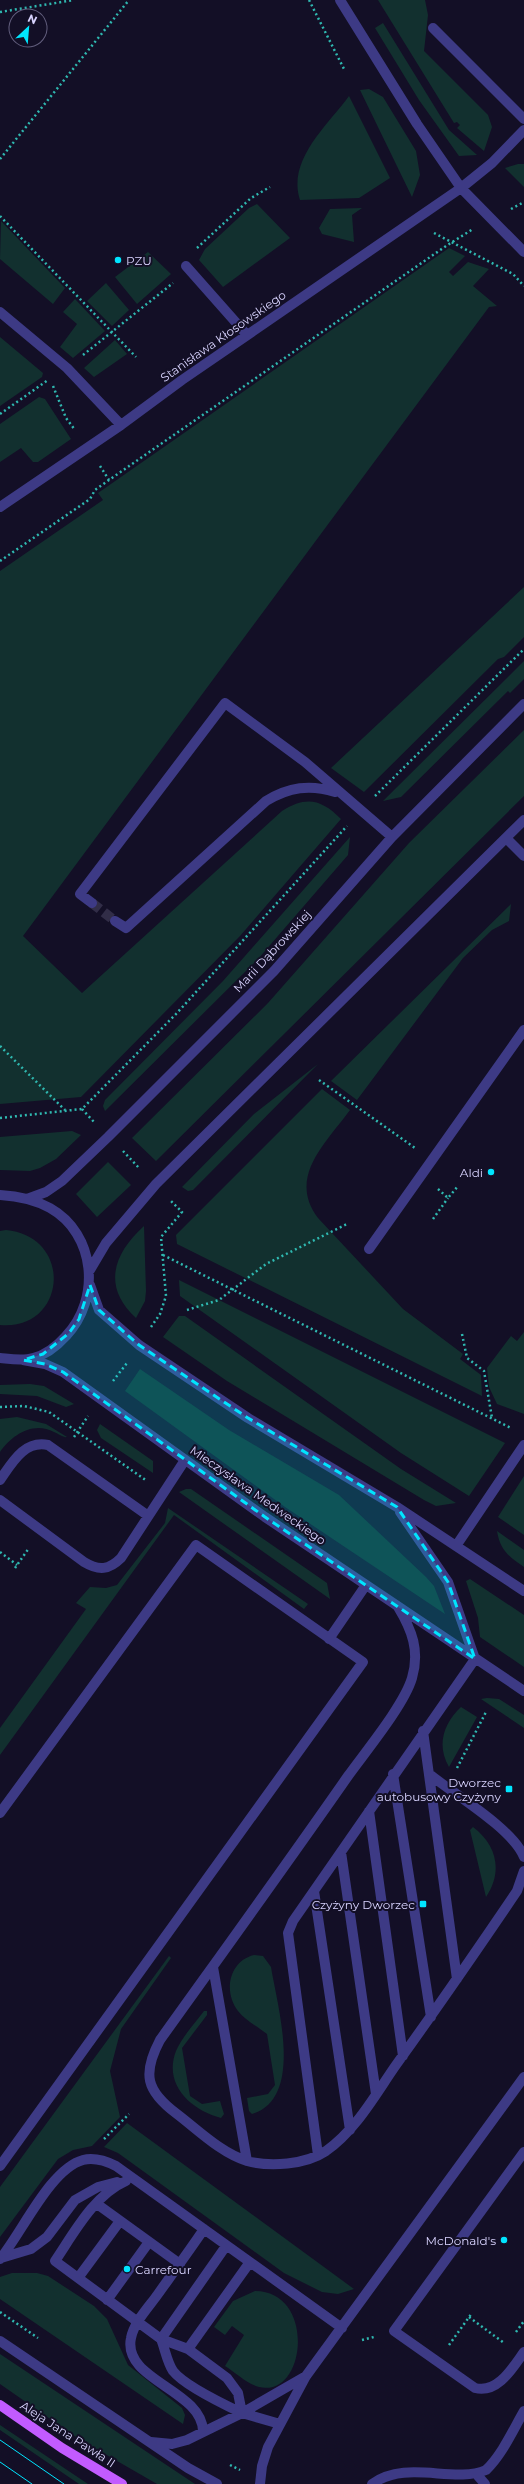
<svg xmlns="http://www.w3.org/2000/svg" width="524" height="2484" viewBox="0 0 524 2484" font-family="Montserrat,sans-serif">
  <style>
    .green { fill: #12302f }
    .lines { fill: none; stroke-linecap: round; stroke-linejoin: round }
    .minor-tunnel { stroke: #312d47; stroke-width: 10; stroke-dasharray: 10 5; stroke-linecap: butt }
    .path { stroke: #2fb8b0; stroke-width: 2.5; stroke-dasharray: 2 3; stroke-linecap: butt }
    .minor { stroke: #3d3a85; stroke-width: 10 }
    .major { stroke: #c25bff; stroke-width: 10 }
    .tram { stroke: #00e5ff; stroke-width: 1 }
    .marked { fill: #00e5ff; fill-opacity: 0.2; stroke: #00e5ff; stroke-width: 3; stroke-dasharray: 8 5; stroke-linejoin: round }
    .poi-dot { fill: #00e5ff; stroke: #130f26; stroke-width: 1.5 }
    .labels { text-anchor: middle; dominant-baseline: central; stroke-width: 4; stroke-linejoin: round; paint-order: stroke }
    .poi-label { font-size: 12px; fill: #d9d4ff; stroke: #130f26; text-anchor: end }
    .street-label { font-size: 12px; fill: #d9d4ff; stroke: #130f26 }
  </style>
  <rect width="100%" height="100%" fill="#130f26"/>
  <path class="green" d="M 378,0 L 425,0 L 428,15 L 424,51 L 488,115 L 492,127 L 484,151 L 457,128 L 460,125 L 457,122 L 454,123 Z
    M 383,23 L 449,130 L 477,155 L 459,156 L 419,100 L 375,28 Z
    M 369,89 L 383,97 L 416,151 L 420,175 L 412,197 L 360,90 Z
    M 349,96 L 390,178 L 359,198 L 300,200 C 287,160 327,126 349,96 Z
    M 518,164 L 524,164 L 524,187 L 505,168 Z
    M 257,204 L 290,238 L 223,287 L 199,260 L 205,249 L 249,208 Z
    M 362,208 L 352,215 L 354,242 L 322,234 L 319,228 L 330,209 Z
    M 1,221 L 65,288 L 53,304 L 0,259 Z
    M 449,248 L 465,256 L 449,272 L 453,276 L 468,262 L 489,269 L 473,286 L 497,306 L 489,307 L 23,936 L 82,993 L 282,811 C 306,796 321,799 341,819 L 240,936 L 81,1097 L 0,1104 L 0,571 L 103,500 L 98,493 Z
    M 148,252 L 171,274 L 137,304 L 115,277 Z
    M 106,283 L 129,310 L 112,326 L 87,301 Z
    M 75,299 L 105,331 L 73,358 L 60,347 L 77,324 L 63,312 Z
    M 0,337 L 43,373 L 42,377 L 0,406 Z
    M 115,340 L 127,354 L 94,377 L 84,368 Z
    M 39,397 L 45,399 L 71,439 L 38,462 L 33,462 L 21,448 L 0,462 L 0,424 Z
    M 524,587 L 524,637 L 504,657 L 498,659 L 364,792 L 331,768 Z
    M 524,661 L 524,679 L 510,693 L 508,691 L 401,797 L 383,801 Z
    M 524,730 L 524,796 L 156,1161 L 132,1138 L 268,1003 L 409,843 Z
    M 350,837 L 348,855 L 258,959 L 105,1111 L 103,1106 L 105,1100 L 223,981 Z
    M 511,904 L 509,921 L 492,930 L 463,958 L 357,1100 L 331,1081 Z
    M 318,1064 L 193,1190 L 188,1191 L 182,1187 L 254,1114 Z
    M 322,1089 L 350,1110 C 326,1143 287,1177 318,1218 L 403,1309 L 463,1354 L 460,1359 L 481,1375 L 482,1396 L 177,1244 L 176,1235 Z
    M 72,1131 L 81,1135 L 56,1159 L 40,1168 L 30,1171 L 0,1170 L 0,1137 Z
    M 108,1162 L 131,1185 L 97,1217 L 76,1194 Z
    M 144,1226 L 146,1291 L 145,1301 L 136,1318 C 102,1287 113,1254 144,1226 Z
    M 6,1230 C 75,1237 66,1331 0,1325 L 0,1231 Z
    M 179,1280 L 505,1443 L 469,1496 L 401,1453 L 180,1296 Z
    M 179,1316 L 185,1316 L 401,1469 L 456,1503 L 436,1506 L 424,1500 L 227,1381 L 163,1337 Z
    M 524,1332 L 524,1414 L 497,1404 L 489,1387 L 487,1368 L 511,1336 L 517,1341 Z
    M 140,1369 L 229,1430 L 339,1495 L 426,1577 L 434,1586 L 445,1614 L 285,1507 L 125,1391 Z
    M 30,1384 L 44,1386 L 74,1404 L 66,1407 L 37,1396 L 0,1394 L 0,1385 Z
    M 17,1417 L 46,1424 L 67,1437 C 64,1438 59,1434 54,1432 C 33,1421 12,1435 0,1452 L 0,1419 Z
    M 100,1424 L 153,1461 L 153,1473 L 101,1438 L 97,1430 Z
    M 524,1476 L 524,1535 L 498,1517 Z
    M 186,1489 L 191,1489 L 327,1583 L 330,1599 L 179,1492 Z
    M 168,1508 L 308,1604 L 304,1609 L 174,1515 L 0,1755 L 0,1728 L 86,1609 L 76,1603 L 90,1587 L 106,1588 L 117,1585 L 165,1523 Z
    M 497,1531 L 524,1550 L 524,1567 C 509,1557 500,1550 497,1531 Z
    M 470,1579 L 524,1615 L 524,1667 L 480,1637 L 478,1618 L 466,1581 Z
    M 487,1698 L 499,1699 L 524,1715 L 524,1728 L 481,1699 Z
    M 461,1707 L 477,1717 L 449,1767 C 436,1745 444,1723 461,1707 Z
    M 473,1827 C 497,1845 503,1872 486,1897 L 470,1830 Z
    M 254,1955 L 263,1956 L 271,1967 C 277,2005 305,2098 252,2114 L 249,2111 L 247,2098 L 268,2094 L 275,2085 L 267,2034 C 258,2027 245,2020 238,2011 C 223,1992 229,1961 254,1955 Z
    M 169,1956 L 171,1958 L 121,2029 L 110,2071 L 120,2117 L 92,2146 L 73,2150 L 58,2159 L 0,2237 L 0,2187 Z
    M 204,2011 L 207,2011 L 207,2015 L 182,2048 L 190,2096 L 202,2104 L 220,2101 L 224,2114 L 221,2118 C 191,2110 163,2085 176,2051 C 182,2037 195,2023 204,2011 Z
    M 127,2123 L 354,2289 L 338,2294 L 322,2292 L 284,2273 L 118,2153 L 104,2147 Z
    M 12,2273 L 37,2273 L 48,2276 L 94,2306 L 107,2319 L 128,2365 L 182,2408 L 185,2415 L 183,2424 L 0,2299 L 0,2277 Z
    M 255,2291 C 316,2291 307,2398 259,2387 C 247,2384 235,2372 225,2366 L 244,2335 L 232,2326 L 225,2335 L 214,2327 L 233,2301 Z
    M 0,2354 L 195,2484 L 157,2484 L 79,2439 L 0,2384 Z
    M 0,2425 L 88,2484 L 79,2484 L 0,2430 Z"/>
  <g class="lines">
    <path class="minor-tunnel" d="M 92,903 L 115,921"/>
    <path class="path" d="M 309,0 L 345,71
      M 0,12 L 74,0
      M 0,159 L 129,0
      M 511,209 L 524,202
      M 0,216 L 136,357
      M 434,233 L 513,274 L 524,286
      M 197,248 L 251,198 L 270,187
      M 83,355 L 173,283
      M 53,386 L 66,418 L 75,430
      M 0,414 L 48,380
      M 100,466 L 109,480
      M 0,561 L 90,499 L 95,490 L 109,480 L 446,246 L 473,229
      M 375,796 L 524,649
      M 0,1046 L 65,1110
      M 319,1080 L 415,1148
      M 82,1109 L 94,1122
      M 0,1118 L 82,1109 L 177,1013 L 347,826
      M 123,1151 L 140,1169
      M 438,1189 L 448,1198 L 458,1186
      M 433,1219 L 448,1198
      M 163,1255 L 511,1428
      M 187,1310 L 219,1300 L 266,1264 L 347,1224
      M 151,1327 L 160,1314 L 166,1296 L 161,1237 L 182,1212 L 170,1200
      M 462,1334 L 467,1358 L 484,1371 L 492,1418
      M 113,1381 L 127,1363
      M 0,1407 L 24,1406 L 49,1412 L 147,1481
      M 74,1437 L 88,1416
      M 0,1552 L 17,1565
      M 15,1568 L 29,1548
      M 457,1768 L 486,1712
      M 104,2139 L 129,2114
      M 0,2312 L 38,2338
      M 469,2317 L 504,2343
      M 516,2332 L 524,2321
      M 362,2340 L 374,2337
      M 449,2345 L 472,2313
      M 230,2465 L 240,2470"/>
    <path class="minor" d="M 340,0 L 417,124 L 461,188 L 524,252
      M 433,28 L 524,119
      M 186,266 L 247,335
      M 0,312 L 67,368 L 121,425
      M 0,507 L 121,425 L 182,380 L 461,188 L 492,163 L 524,130
      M 506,838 L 524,856
      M 92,903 L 80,894 L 225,703 L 305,762 L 392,837
      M 115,921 L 126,928 L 266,801 C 289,787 310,784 335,792
      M 0,1195 C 17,1196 34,1199 50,1208 C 96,1234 101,1299 66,1336 C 57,1346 46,1355 33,1358 C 23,1361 11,1359 0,1358
      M 27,1199 L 46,1192 L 62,1181 L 108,1137 L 274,971 L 392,837 L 524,704
      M 369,1249 L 524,1030
      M 90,1270 L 106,1243 L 156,1184 L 524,820
      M 90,1285 L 99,1310 L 139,1345 L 248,1418 L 397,1507 L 524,1591
      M 23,1360 L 45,1364 L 63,1372 L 265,1517 L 524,1691
      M 0,1480 C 12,1463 24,1440 48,1445 L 147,1515
      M 0,1500 L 84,1562 C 99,1571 109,1570 121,1558 L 185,1460
      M 400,1512 L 448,1582 L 475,1659
      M 456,1546 L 524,1445
      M 398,1607 C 412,1630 420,1651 412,1678 C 404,1705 366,1751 348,1776 C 286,1865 223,1952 160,2040 C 142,2074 146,2091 177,2114 C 198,2130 221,2153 247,2161 C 270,2167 305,2165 326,2151 C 356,2130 375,2095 396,2065 C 437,2008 477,1950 517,1891 L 524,1871
      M 329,1639 L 366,1585
      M 423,1731 L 457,1979
      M 393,1774 L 431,2017
      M 429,1774 C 454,1794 513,1829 524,1857
      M 369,1811 L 403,2056
      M 0,1813 L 196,1545 L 363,1662 L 0,2166
      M 341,1852 L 376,2094
      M 314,1891 L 350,2130
      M 213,1967 L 247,2161
      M 524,2152 L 394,2331 L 475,2388 C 498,2394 513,2367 524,2352
      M 318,2155 L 288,1933 L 293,1921 L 475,1659
      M 126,2181 C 94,2195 74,2233 55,2261 L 161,2339 L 188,2349 L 227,2378 L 238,2393 L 242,2413 L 280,2424
      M 97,2204 L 180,2264
      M 226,2246 L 161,2339 C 165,2349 167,2362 173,2371 C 184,2385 225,2405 242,2413
      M 1,2258 L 31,2249 L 47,2237 L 75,2200 L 98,2187 L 117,2182
      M 0,2259 C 22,2233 50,2169 83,2160 C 95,2157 106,2161 116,2166 L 342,2328
      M 78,2278 L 120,2221
      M 107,2300 L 149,2242
      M 0,2341 L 188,2468 L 217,2484
      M 188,2349 L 250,2262
      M 203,2431 C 202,2390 122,2380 131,2338 C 134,2322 149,2307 158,2294 C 173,2273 189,2251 204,2229
      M 151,2442 L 172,2444 L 187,2440 L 242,2413 L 306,2376
      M 478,2476 L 485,2484
      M 260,2484 L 262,2466 L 268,2447 L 306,2376 L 524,2077
      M 372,2484 C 407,2459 453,2484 486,2470 C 502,2455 513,2430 524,2411"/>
    <path class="major" d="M 0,2405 L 62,2448 L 122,2484"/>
    <path class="tram" d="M 0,2440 L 64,2484
      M 0,2462 L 32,2484"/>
  </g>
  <path class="marked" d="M 90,1285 L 99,1310 L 139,1345 L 248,1418 L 397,1507 L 448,1582 L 475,1659 L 265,1517 L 63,1372 L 45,1364 L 23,1360 L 43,1354 L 69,1333 L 79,1319 Z"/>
  <g class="poi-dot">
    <circle cx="118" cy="260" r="4"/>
    <circle cx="491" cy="1172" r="4"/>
    <rect x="505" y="1785" width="8" height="8" rx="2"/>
    <rect x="419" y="1900" width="8" height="8" rx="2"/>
    <circle cx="504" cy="2240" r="4"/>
    <circle cx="127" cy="2269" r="4"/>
  </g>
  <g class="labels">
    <g class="poi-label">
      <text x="126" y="260" text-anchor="start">PZU</text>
      <text x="483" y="1172">Aldi</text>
      <text x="501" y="1782">Dworzec<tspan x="501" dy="14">autobusowy Czyżyny</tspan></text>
      <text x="415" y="1904">Czyżyny Dworzec</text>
      <text x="496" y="2240">McDonald's</text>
      <text x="135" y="2269" text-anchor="start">Carrefour</text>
    </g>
    <g class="street-label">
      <text transform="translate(223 336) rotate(-35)">Stanisława Kłosowskiego</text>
      <text transform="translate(272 951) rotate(-47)">Marii Dąbrowskiej</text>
      <text transform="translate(258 1495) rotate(35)">Mieczysława Medweckiego</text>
      <text transform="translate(68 2434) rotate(33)">Aleja Jana Pawła II</text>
    </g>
  </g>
  <g transform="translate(28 28) rotate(26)"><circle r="19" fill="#130f26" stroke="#625e7d"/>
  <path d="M0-3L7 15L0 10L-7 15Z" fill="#00e5ff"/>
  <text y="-6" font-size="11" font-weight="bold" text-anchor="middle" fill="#d9d4ff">N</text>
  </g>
</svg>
